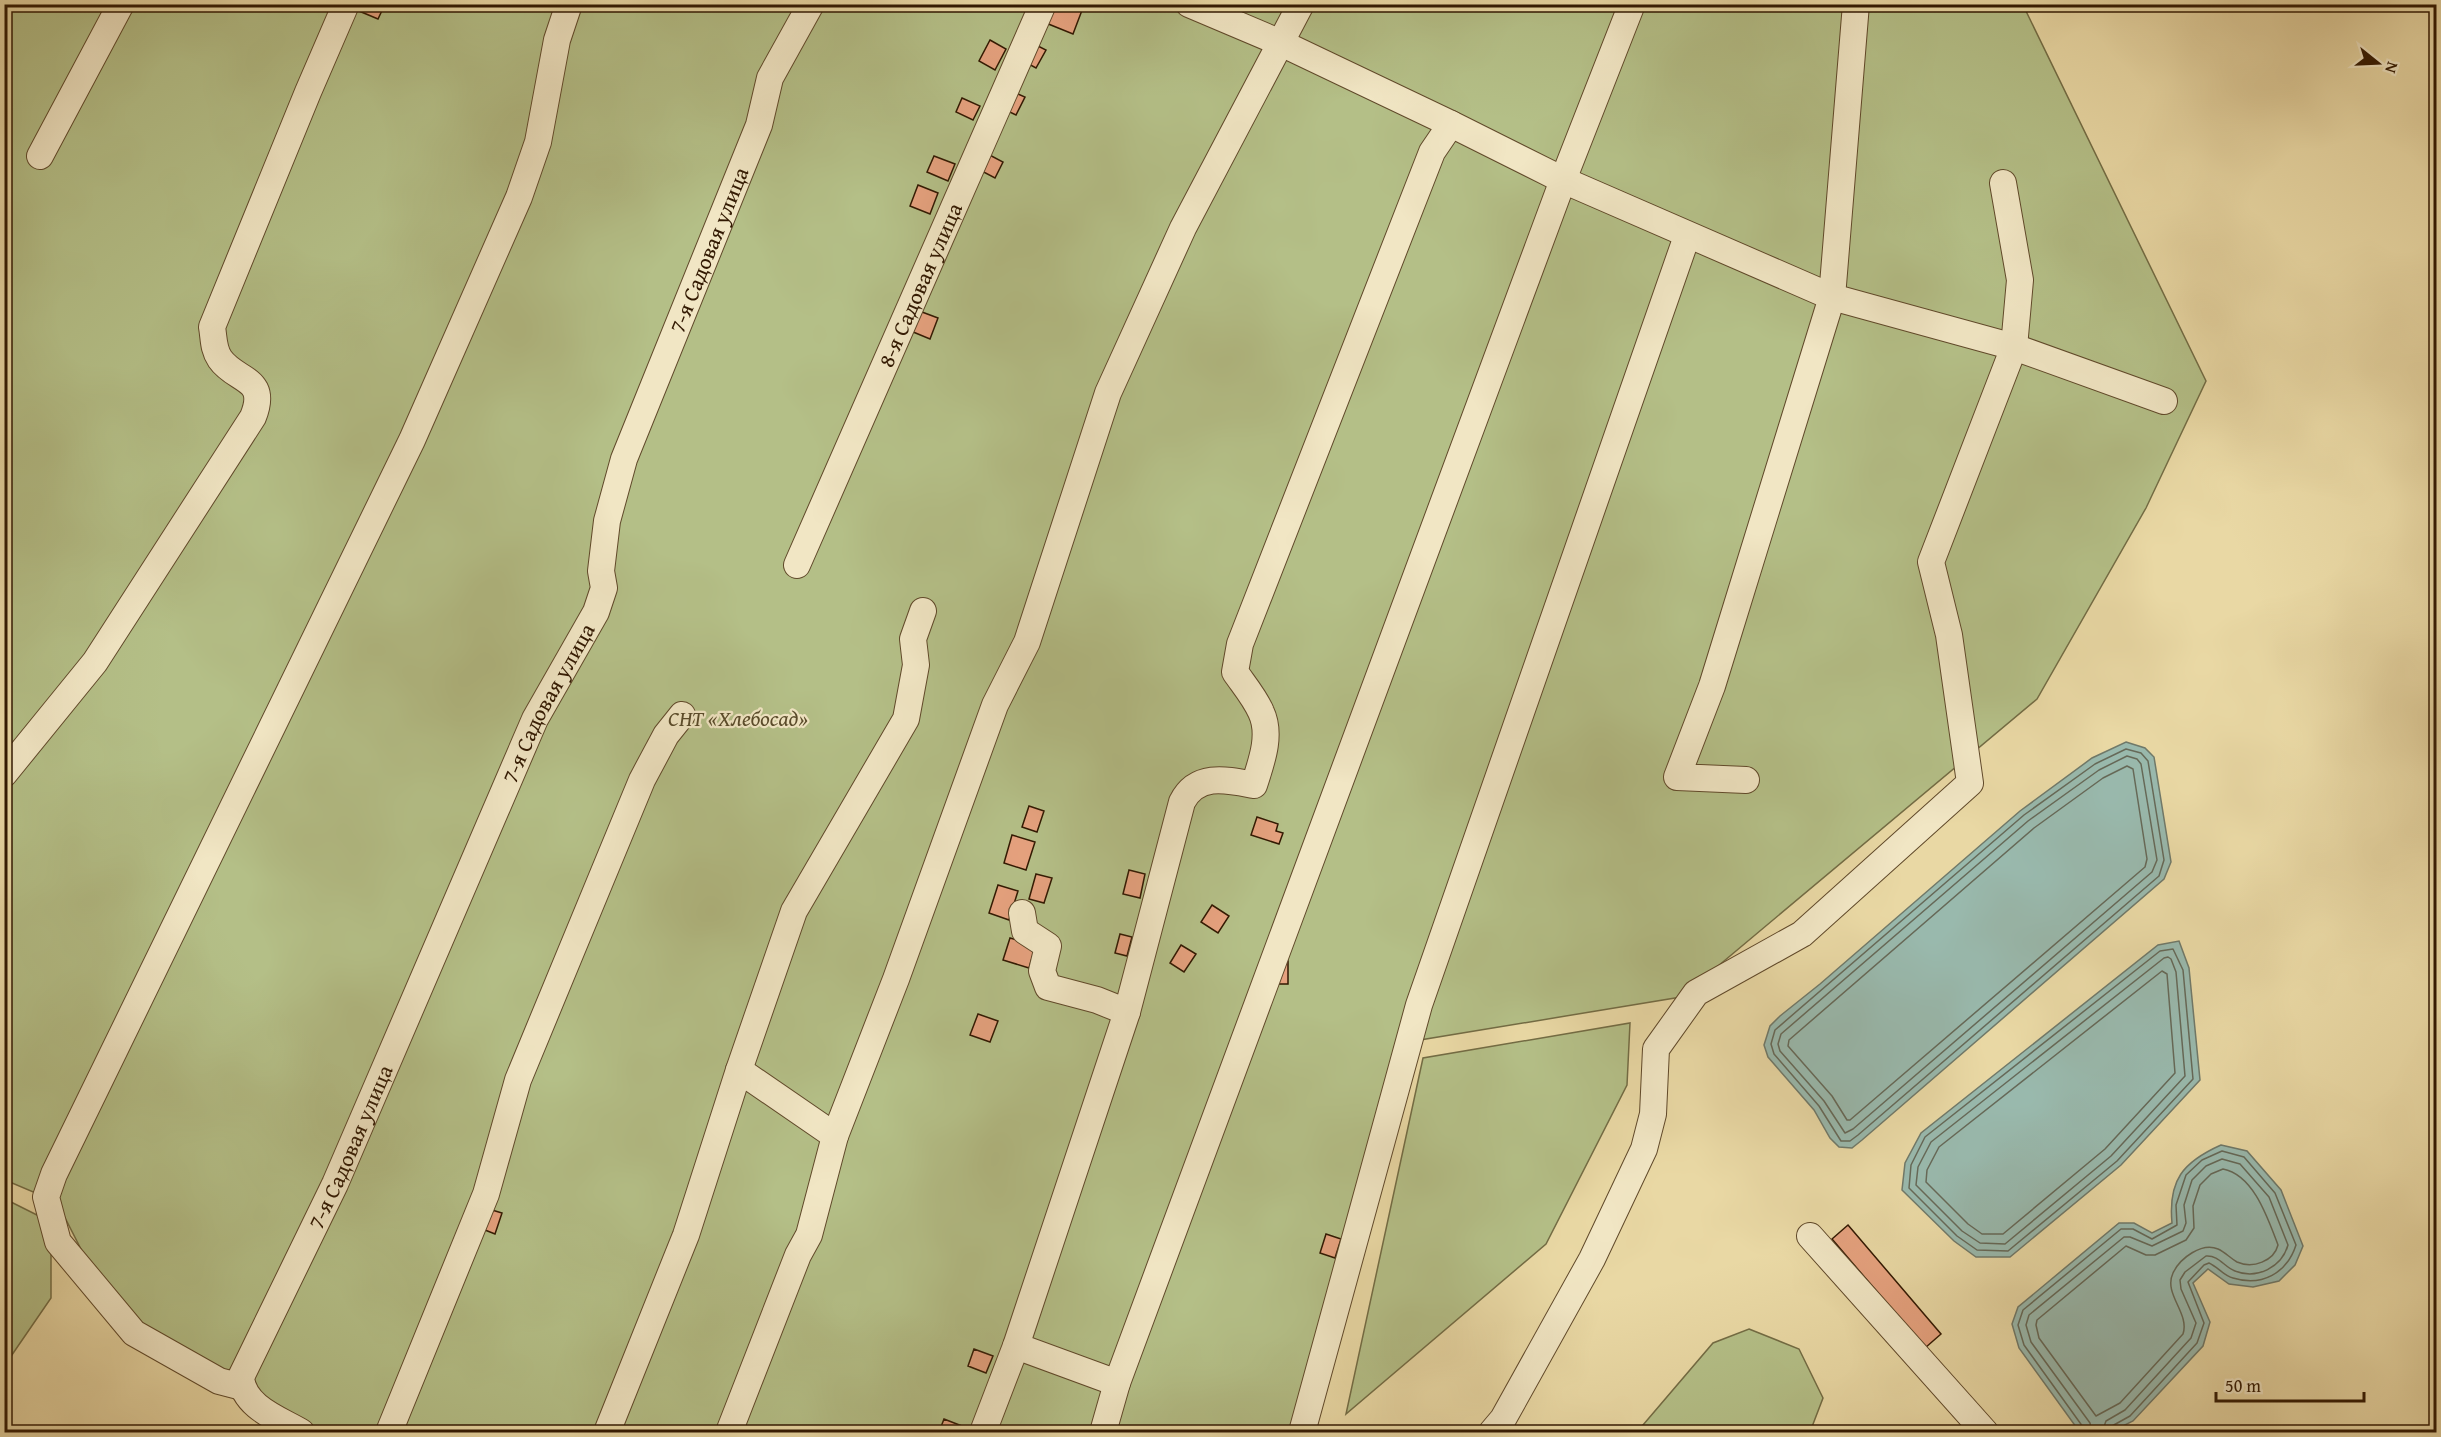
<svg xmlns="http://www.w3.org/2000/svg" width="2441" height="1437" viewBox="0 0 2441 1437" font-family="'Gentium Book Plus',serif">
  <style>
    .green { fill: #b4bf87; stroke: #736c44; stroke-width: 1.5 }
    .water { fill: #99b9ad; stroke: #707969; stroke-width: 1.5 }
    .lines { fill: none; stroke-linecap: round; stroke-linejoin: round }
    .shore { stroke: #666958; stroke-width: 1.5 }
    .building { fill: #e6a27f; stroke: #321902; stroke-width: 1.5 }
    .minor-casing { stroke: #60492a; stroke-width: 28 }
    .minor { stroke: #f1e6c4; stroke-width: 26 }
    .labels { text-anchor: middle; dominant-baseline: central; stroke-width: 4.5; stroke-linejoin: round; paint-order: stroke }
    .street-label { font-size: 22px; fill: #321902; stroke: #f1e6c4 }
    .park-label { font-size: 22px; font-style: italic; fill: #594b2a; stroke: #f1e6c4 }
  </style>
  <rect width="100%" height="100%" fill="#e9d8a4"/>
  <filter id="stains"><feTurbulence type="fractalNoise" baseFrequency=".00333" numOctaves="4"/><feColorMatrix values="0 0 0 0 .2 0 0 0 0 .09 0 0 0 0 .02 0 0 0 .5 -.17"/></filter>
  <radialGradient id="worn" r=".72"><stop offset=".6" stop-color="#630" stop-opacity="0"/><stop offset="1" stop-color="#630" stop-opacity=".3"/></radialGradient>
  <path class="green" d="M 4,5 L 2023,5 L 2206,381 L 2146,508 L 2037,699 L 1681,997 L 1402,1043 L 1295,1432 L 309,1432 L 117,1320 L 57,1202 L 5,1180 Z
    M 1630,1023 L 1627,1085 L 1546,1244 L 1346,1414 L 1423,1058 Z
    M 5,1199 L 51,1222 L 51,1298 L 5,1365 Z
    M 1749,1329 L 1799,1349 L 1823,1398 L 1810,1432 L 1637,1432 L 1713,1343 Z"/>
  <path class="water" d="M 2126,742 L 2145,748 L 2154,757 L 2171,862 L 2164,879 L 1862,1140 L 1852,1148 L 1839,1147 L 1830,1138 L 1814,1110 L 1768,1057 L 1764,1045 L 1770,1026 L 1780,1016 L 1820,984 L 2020,811 L 2092,758 Z
    M 2179,941 L 2189,968 L 2200,1080 L 2121,1165 L 2010,1257 L 1976,1257 L 1954,1241 L 1902,1190 L 1905,1163 L 1921,1133 L 2158,945 Z
    M 2221,1145 L 2247,1151 L 2281,1190 L 2303,1246 L 2295,1265 L 2279,1281 L 2253,1287 L 2229,1284 L 2208,1269 L 2193,1283 L 2210,1322 L 2203,1346 L 2133,1421 L 2111,1432 L 2079,1431 L 2019,1348 L 2012,1324 L 2018,1307 L 2119,1223 L 2134,1223 L 2152,1233 L 2172,1223 C 2168,1180 2183,1162 2221,1145 Z"/>
  <g class="lines">
    <path class="shore" d="M 2126,749 L 2141,753 L 2148,761 L 2164,860 L 2159,876 L 1858,1135 L 1850,1141 L 1841,1141 L 1819,1106 L 1774,1054 L 1771,1044 L 1775,1030 L 2024,815 L 2095,764 Z
      M 2127,756 L 2137,759 L 2141,764 L 2157,860 L 2152,872 L 1853,1129 L 1845,1133 L 1824,1101 L 1780,1051 L 1778,1044 L 1781,1034 L 2028,821 L 2099,770 Z
      M 2127,766 L 2133,769 L 2147,859 L 2145,867 L 1850,1120 L 1847,1120 L 1832,1096 L 1788,1046 L 1789,1040 L 2034,828 L 2103,778 Z
      M 2173,949 L 2183,970 L 2193,1079 L 2117,1161 L 2008,1251 L 1977,1250 L 1957,1236 L 1909,1188 L 1911,1165 L 1925,1137 L 2160,951 Z
      M 2168,957 L 2171,959 L 2176,972 L 2185,1076 L 2111,1156 L 2005,1244 L 1980,1243 L 1962,1231 L 1916,1185 L 1918,1167 L 1931,1142 L 2164,958 Z
      M 2162,971 L 2167,974 L 2175,1073 L 2105,1149 L 2003,1234 L 1982,1234 L 1968,1224 L 1926,1182 L 1927,1170 L 1939,1147 Z
      M 2223,1169 C 2254,1175 2268,1219 2278,1245 C 2274,1261 2253,1269 2237,1262 C 2230,1258 2225,1252 2218,1249 C 2202,1242 2180,1258 2173,1273 C 2163,1294 2190,1313 2183,1334 L 2120,1403 L 2096,1416 L 2039,1338 L 2036,1325 L 2037,1320 L 2126,1246 L 2146,1255 L 2155,1255 L 2186,1240 L 2194,1228 L 2193,1206 L 2200,1185 L 2211,1174 Z
      M 2084,1432 L 2083,1427 L 2024,1345 L 2018,1325 L 2023,1310 L 2121,1229 L 2133,1229 L 2152,1239 L 2177,1225 L 2176,1205 L 2186,1175 L 2202,1160 L 2222,1151 L 2244,1157 L 2275,1193 L 2296,1245 C 2287,1273 2262,1287 2233,1278 C 2224,1276 2218,1267 2209,1263 L 2204,1265 L 2188,1282 L 2204,1323 L 2197,1343 L 2130,1416 L 2112,1426 L 2110,1432
      M 2092,1432 L 2090,1423 L 2031,1342 L 2026,1325 L 2029,1315 L 2124,1237 L 2130,1237 L 2152,1246 L 2183,1231 L 2186,1223 L 2184,1205 L 2192,1180 L 2206,1166 L 2222,1159 L 2240,1164 L 2269,1197 L 2288,1245 C 2282,1267 2257,1280 2235,1271 C 2224,1267 2219,1255 2206,1256 L 2185,1272 L 2180,1280 L 2181,1289 L 2196,1323 L 2191,1338 L 2125,1410 L 2106,1421 L 2102,1432"/>
  </g>
  <path class="building" d="M 362,4 L 385,4 L 378,19 L 359,11 Z
    M 1048,4 L 1084,5 L 1073,34 L 1041,21 Z
    M 990,40 L 1006,49 L 995,70 L 979,61 Z
    M 1032,43 L 1046,50 L 1036,68 L 1023,61 Z
    M 1009,90 L 1025,97 L 1016,115 L 1001,108 Z
    M 962,98 L 980,106 L 973,120 L 956,112 Z
    M 982,151 L 1003,162 L 995,178 L 974,167 Z
    M 934,156 L 955,164 L 948,181 L 927,172 Z
    M 918,185 L 938,193 L 930,214 L 910,206 Z
    M 914,309 L 938,318 L 930,339 L 906,329 Z
    M 1029,806 L 1044,811 L 1037,832 L 1022,827 Z
    M 1257,817 L 1278,824 L 1276,831 L 1283,833 L 1279,844 L 1251,835 Z
    M 1012,835 L 1035,842 L 1026,870 L 1004,863 Z
    M 1129,870 L 1145,874 L 1140,898 L 1123,894 Z
    M 1036,874 L 1052,878 L 1044,903 L 1029,899 Z
    M 998,885 L 1018,891 L 1009,920 L 989,913 Z
    M 1212,905 L 1229,916 L 1218,933 L 1201,922 Z
    M 1120,934 L 1132,937 L 1127,956 L 1115,953 Z
    M 1010,938 L 1036,945 L 1029,968 L 1003,960 Z
    M 1181,945 L 1196,954 L 1184,972 L 1170,963 Z
    M 1276,961 L 1288,961 L 1288,984 L 1276,984 Z
    M 978,1014 L 998,1021 L 990,1042 L 970,1035 Z
    M 492,1210 L 502,1213 L 495,1234 L 485,1230 Z
    M 1848,1225 L 1941,1334 L 1925,1348 L 1832,1239 Z
    M 1326,1234 L 1341,1239 L 1335,1258 L 1320,1253 Z
    M 974,1349 L 993,1356 L 986,1373 L 968,1366 Z
    M 944,1419 L 967,1428 L 965,1432 L 939,1432 Z"/>
  <g class="lines">
    <defs>
      <g id="minor">
        <path d="M 1189,4 L 1281,43 L 1451,124 L 1563,180 L 1832,297 L 2014,347 L 2164,401"/>
        <path d="M 40,156 L 121,4"/>
        <path id="s1" d="M 797,565 L 1043,4"/>
        <path d="M 4,774 L 95,662 L 253,417 C 269,377 236,382 220,359 C 213,349 214,338 212,327 L 308,92 L 346,4"/>
        <path d="M 1746,780 L 1677,777 L 1712,686 L 1832,297 L 1856,4"/>
        <path d="M 1022,913 L 1025,931 L 1048,946 L 1042,971 L 1048,987 L 1097,1000 L 1127,1012"/>
        <path d="M 739,1070 L 835,1136"/>
        <path d="M 1810,1236 L 1985,1432"/>
        <path d="M 1016,1346 L 1117,1383"/>
        <path d="M 242,1387 L 219,1381 L 134,1333 L 58,1242 L 46,1197 L 54,1174 L 412,440 L 519,197 L 538,142 L 557,40 L 569,4"/>
        <path id="s2" d="M 301,1432 C 279,1419 243,1407 241,1377 L 335,1184 L 535,719 L 596,612 L 604,588 L 601,571 L 607,521 L 624,459 L 759,125 L 770,78 L 811,4"/>
        <path d="M 389,1432 L 486,1194 L 518,1080 L 642,780 L 666,735 L 682,715"/>
        <path d="M 607,1432 L 686,1235 L 739,1070 L 794,911 L 906,719 L 916,665 L 913,639 L 923,611"/>
        <path d="M 729,1432 L 798,1255 L 809,1235 L 835,1136 L 896,979 L 995,705 L 1027,642 L 1108,393 L 1183,228 L 1301,4"/>
        <path d="M 983,1432 L 1016,1346 L 1127,1012 L 1182,802 C 1197,772 1228,780 1254,785 C 1261,763 1272,735 1261,712 C 1255,698 1244,685 1235,672 L 1240,644 L 1432,152 L 1451,124"/>
        <path d="M 1103,1432 L 1117,1383 L 1563,180 L 1632,4"/>
        <path d="M 1302,1432 L 1419,1005 L 1687,236"/>
        <path d="M 1492,1432 L 1503,1419 L 1592,1259 L 1644,1149 L 1653,1114 L 1656,1049 L 1696,993 L 1802,934 L 1970,783 L 1949,635 L 1931,562 L 2014,347 L 2020,280 L 2003,183"/>
      </g>
    </defs>
    <use href="#minor" class="minor-casing"/>
    <use href="#minor" class="minor"/>
  </g>
  <g class="labels">
    <g class="street-label">
      <text stroke="none"><textPath href="#s2" startOffset="1312">7-я Садовая улица</textPath></text>
      <text stroke="none"><textPath href="#s1" startOffset="306">8-я Садовая улица</textPath></text>
      <text stroke="none"><textPath href="#s2" startOffset="826">7-я Садовая улица</textPath></text>
      <text stroke="none"><textPath href="#s2" startOffset="340">7-я Садовая улица</textPath></text>
    </g>
    <g class="park-label">
      <text x="738" y="718">СНТ «Хлебосад»</text>
    </g>
  </g>
  <rect width="2441" height="1437" fill="none" stroke="#e9d8a4" stroke-width="24"/>
  <rect x="6" y="6" width="2429" height="1425" fill="none" stroke="#321902" stroke-width="3"/>
  <rect x="12" y="12" width="2417" height="1413" fill="none" stroke="#321902" stroke-width="1.5"/>
  <g transform="translate(2378 63) rotate(108)" stroke="#f1e6c4" stroke-width="4.5" paint-order="stroke">
  <path d="M0-4.5L10 22L0 15L-10 22Z" fill="#321902"/>
  <text y="-9" font-size="16" font-weight="bold" text-anchor="middle" fill="#321902">N</text>
  </g>
  <path d="M2216 1392v9h148v-9" fill="none" stroke="#321902" stroke-width="3"/>
  <text x="2225" y="1392" font-size="18" fill="#321902" stroke="#f1e6c4" stroke-width="4.5" paint-order="stroke">50 m</text>
  <rect width="100%" height="100%" filter="url(#stains)"/>
  <rect width="100%" height="100%" fill="url(#worn)"/>
</svg>
